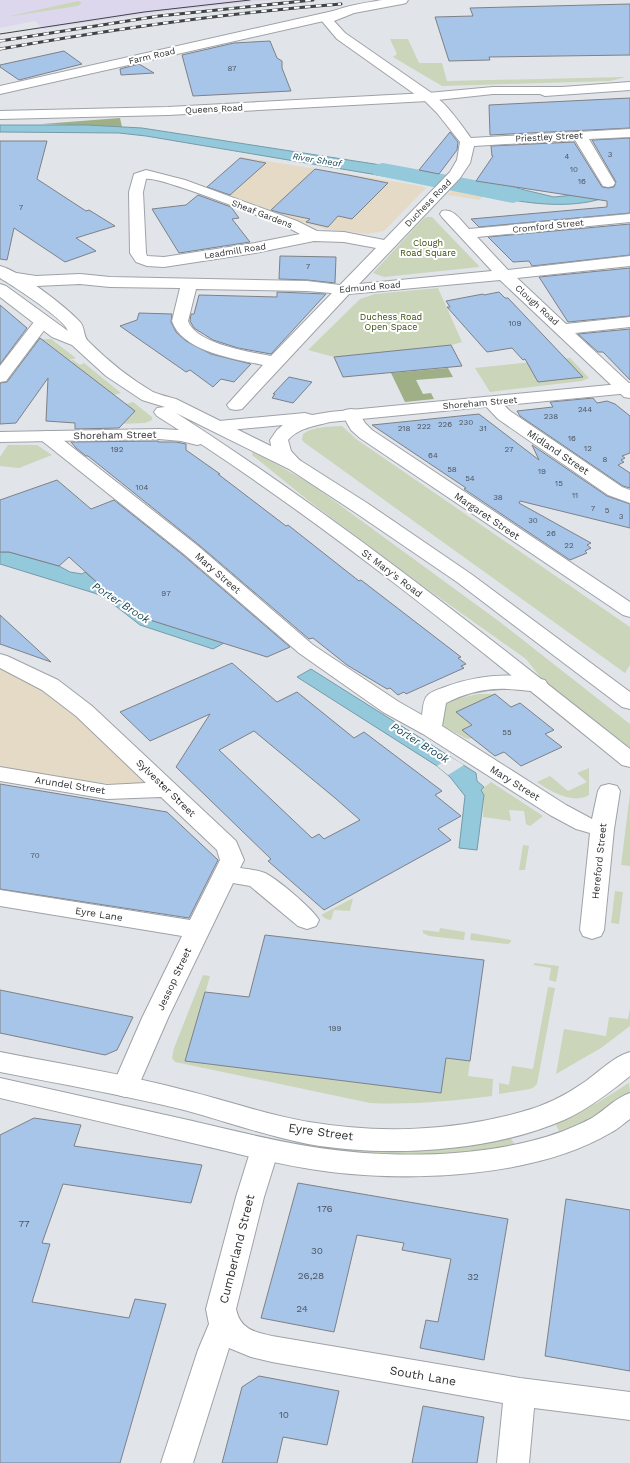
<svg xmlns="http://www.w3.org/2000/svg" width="630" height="1463" viewBox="0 0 630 1463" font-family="'Work Sans',sans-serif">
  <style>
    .industrial { fill: #e5dac5 }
    .education { fill: #ddd7ed }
    .green { fill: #cad5ba }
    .forest { fill: #9fb086 }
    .water { fill: #94c9db; stroke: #759ba8 }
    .pier { fill: #e1e5ea }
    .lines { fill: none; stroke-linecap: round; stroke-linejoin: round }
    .river { fill: #94c9db; fill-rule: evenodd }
    .building { fill: #a7c4e9; stroke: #7e8186; fill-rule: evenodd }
    .street-casing { stroke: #9ea2a7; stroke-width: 2 }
    .secondary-casing { stroke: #9ea2a7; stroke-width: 2 }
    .highway-casing { stroke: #9ea2a7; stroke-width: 2 }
    .street { fill: #fff; fill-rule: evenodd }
    .secondary { fill: #fff; fill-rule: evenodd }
    .highway { fill: #fff; fill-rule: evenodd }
    .tram { stroke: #414446; stroke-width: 1 }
    .rail-casing { stroke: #414446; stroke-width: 3 }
    .rail { stroke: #fff; stroke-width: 2; stroke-dasharray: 5.5; stroke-linecap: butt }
    .labels { text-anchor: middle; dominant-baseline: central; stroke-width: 4; stroke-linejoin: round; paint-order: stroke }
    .number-label { font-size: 8px; fill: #4c5560 }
    .far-street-label { font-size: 9px; fill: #2e3032; stroke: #fff }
    .far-water-label { font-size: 9px; font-style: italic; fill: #1b4957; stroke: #fff }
    .far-park-label { font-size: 9px; fill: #374a07; stroke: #fff }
    .street-label { font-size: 10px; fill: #2e3032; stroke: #fff }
    .near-number-label { font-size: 10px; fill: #4c5560 }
    .water-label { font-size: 11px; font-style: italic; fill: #1b4957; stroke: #fff }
    .near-street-label { font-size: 12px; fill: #2e3032; stroke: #fff }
  </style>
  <rect width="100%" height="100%" fill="#e1e5ea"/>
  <path class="industrial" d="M 241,157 L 422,186 L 426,188 L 384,231 L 368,234 L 326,229 L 311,225 L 207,187 Z
    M 455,187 L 484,194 L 480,200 L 447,195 Z
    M 0,660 L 31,674 L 165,789 L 77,780 L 0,767 Z"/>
  <path class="education" d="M 0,0 L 272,0 L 159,12 L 43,29 L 35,21 L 0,28 Z"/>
  <path class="green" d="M 78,1 L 82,3 L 78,6 L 6,17 Z
    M 390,39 L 408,39 L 419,63 L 442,63 L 447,81 L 626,77 L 610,81 L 442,86 L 393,57 L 397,54 Z
    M 427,217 L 432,217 L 479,266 L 479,267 L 384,277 L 373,273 L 424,218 Z
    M 438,288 L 462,342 L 452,345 L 334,357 L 308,350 L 360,299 L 375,294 Z
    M 36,339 L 51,339 L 76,358 L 69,360 L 45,341 L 33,345 Z
    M 570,358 L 589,378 L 582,381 L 490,392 L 475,368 Z
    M 73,360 L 80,365 L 84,363 L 121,393 L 114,395 L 70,361 Z
    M 133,402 L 152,417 L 152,420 L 145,423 L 93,425 L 97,419 L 125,421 L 134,411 L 126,404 Z
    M 342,426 L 356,439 L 630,627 L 630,665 L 625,673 L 305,443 L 302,440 L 303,434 C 313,426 329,427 342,426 Z
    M 8,445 L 37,445 L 52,455 L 19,468 L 0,466 L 0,457 Z
    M 253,451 L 311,484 L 500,622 L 630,724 L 630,748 L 542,679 L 526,659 L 433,593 L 309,501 L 252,455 Z
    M 478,694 L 495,694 L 457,712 L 472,725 L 463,730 L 472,738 L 467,739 L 445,727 L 441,722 L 445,705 L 460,698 Z
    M 589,768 L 589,795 C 573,805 550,791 537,782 L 550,776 L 568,791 L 587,782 L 577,773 Z
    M 491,782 L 543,816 L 530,826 L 526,824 L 524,811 L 509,810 L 511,821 L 483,817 L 484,795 L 481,790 Z
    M 630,794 L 630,866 L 621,865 Z
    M 523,845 L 529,846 L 525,870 L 519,870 Z
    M 615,891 L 623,892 L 619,924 L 611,923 Z
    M 353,898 L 350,911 L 334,910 L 331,920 L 326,919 L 321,915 Z
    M 440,928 L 465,932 L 464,940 L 429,936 L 423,933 L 423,930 L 439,932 Z
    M 471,933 L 511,940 L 511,942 L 508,944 L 470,940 Z
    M 535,963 L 559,966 L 556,982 L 549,980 L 551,968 L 533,965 Z
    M 203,975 L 210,976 L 186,1061 L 441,1093 L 446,1058 L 470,1061 L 468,1076 L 493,1079 L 492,1096 C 451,1101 411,1105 370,1103 L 175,1062 L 172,1058 L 174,1048 Z
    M 548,987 L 555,988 L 537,1084 L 534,1087 L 530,1089 L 499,1094 L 499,1083 L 509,1085 L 512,1066 L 533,1069 Z
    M 630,1008 L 630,1026 L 601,1048 L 556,1074 L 564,1029 L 606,1036 L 609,1017 L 628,1019 Z
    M 629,1083 L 630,1092 C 609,1109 585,1122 559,1131 L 555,1123 L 597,1103 Z
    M 510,1137 L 515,1145 L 492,1151 L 408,1157 L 304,1148 L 313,1144 Z"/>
  <path class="forest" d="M 120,118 L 122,127 L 42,124 Z
    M 448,368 L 453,377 L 416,380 L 423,394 L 431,393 L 434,399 L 405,402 L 391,373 Z"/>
  <path class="water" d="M 0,125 L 87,125 L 142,128 L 439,174 L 431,184 L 146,136 L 119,133 L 0,132 Z
    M 466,181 L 508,186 L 554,197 L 584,194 L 630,181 C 623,186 615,194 607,197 C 576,208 539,205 507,199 L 504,197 L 461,187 Z
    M 0,552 L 9,552 L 59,566 L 70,572 L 82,574 L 85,572 L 101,586 L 148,619 L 224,643 L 213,649 L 140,625 L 104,597 L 94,593 L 0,564 Z
    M 311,669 L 476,773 L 477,781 L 484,787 L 481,790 L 484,795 L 477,850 L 459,848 L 465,796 L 450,777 L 437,766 L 297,677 Z"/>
  <path class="pier" d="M 451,757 L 464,765 L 448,775 L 437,766 Z"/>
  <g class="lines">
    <path class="river" d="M 383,163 L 513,187 L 522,190 L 526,195 L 522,200 L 513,203 L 374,175 L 371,170 L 374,165 Z"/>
  </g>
  <path class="building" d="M 630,4 L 630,55 L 489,57 L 490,60 L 449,61 L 435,17 L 473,16 L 470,8 Z
    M 270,41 L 277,58 L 282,61 L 282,68 L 291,91 L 193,96 L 182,55 L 234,43 Z
    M 64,51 L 82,64 L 19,80 L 0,67 L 0,65 Z
    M 139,64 L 154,73 L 121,75 L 120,69 Z
    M 630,98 L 630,128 L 490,135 L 489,105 Z
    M 450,132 L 458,142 L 457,150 L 439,174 L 419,170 Z
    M 630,138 L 630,213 L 479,227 L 471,219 L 607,207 L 607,201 L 476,181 L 493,156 L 492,156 L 491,146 L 574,142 L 602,187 L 608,188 L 614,187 L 616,182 L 592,140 Z
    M 0,141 L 47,141 L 37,179 L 86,211 L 89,210 L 115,226 L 76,238 L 96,251 L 65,262 L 14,228 L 7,260 L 0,259 Z
    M 240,158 L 266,163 L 230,195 L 207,187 Z
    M 315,169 L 348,175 L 388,183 L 352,219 L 338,216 L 328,227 L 306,222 L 310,219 L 281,213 L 271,210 Z
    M 198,195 L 231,207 L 239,218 L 232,219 L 250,242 L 179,253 L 152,209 L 186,205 Z
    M 630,224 L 630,255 L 532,266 L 529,261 L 513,262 L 488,237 Z
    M 280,256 L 336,257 L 335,283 L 307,280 L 279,279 Z
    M 630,268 L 630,316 L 568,322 L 539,277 Z
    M 277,292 L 326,294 L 271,354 L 238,348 L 213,340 L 194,328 L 190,321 L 191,314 L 194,314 L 199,295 L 277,297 Z
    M 499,292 L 505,298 L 508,298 L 583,377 L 538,382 L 525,359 L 523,360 L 512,348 L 487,352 L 447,307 L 450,307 L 446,301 L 483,294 L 484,295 Z
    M 0,305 L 27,328 L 0,364 Z
    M 139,313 L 172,314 L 171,322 L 176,332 L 186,341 L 211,354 L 251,364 L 234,382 L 221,379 L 213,387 L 190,370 L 186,372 L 120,326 L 137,320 Z
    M 630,329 L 630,380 L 603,352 L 598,352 L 578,334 Z
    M 40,338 L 135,411 L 119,428 L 75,429 L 75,423 L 46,421 L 48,378 L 16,423 L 0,424 L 0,383 L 7,382 Z
    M 451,345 L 462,366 L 343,377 L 334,357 Z
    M 289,377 L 312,382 L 293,403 L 272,398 L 275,394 L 273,394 Z
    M 593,398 L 597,403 L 607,401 L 615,404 L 630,416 L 630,453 L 622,456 L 625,458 L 621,460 L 624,462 L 618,465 L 630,473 L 630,488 L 623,486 L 520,416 L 517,411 L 553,407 L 550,402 Z
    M 479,414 L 539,460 L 532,445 L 607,496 L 630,504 L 630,528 L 520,501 L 519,503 L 591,543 L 587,545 L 591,548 L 585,551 L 587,553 L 570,560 L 464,489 L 466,488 L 372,425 Z
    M 158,441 L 158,442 L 176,442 L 186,444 L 186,450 L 220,474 L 218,474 L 286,526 L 288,525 L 359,581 L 361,580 L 461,657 L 458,658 L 466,664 L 461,666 L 464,668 L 406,694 L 404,692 L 398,695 L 390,688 L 387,689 L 347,665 L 313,638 L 309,639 L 199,545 L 88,456 L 86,456 L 76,448 L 71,442 Z
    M 57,480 L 91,509 L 114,500 L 183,555 L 290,647 L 267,657 L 150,620 L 101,586 L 69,557 L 59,566 L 9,552 L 0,552 L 0,500 Z
    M 0,615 L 51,662 L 0,644 Z
    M 232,663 L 277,702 L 297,692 L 354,738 L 364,732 L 442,791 L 435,795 L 461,816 L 438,829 L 451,840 L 324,910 L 268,861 L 271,859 L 176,767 L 210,714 L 150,741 L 120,712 ZM 254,731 L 335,798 L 360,820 L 324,839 L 319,834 L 312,838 L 219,750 Z
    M 495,694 L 511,707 L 520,703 L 554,730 L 545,734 L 562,747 L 521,766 L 504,752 L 495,756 L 462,730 L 472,725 L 456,712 Z
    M 0,784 L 167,812 L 218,860 L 189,918 L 0,889 Z
    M 265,935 L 484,960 L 470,1061 L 446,1058 L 441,1093 L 185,1061 L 205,992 L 249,997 Z
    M 0,990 L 133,1017 L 117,1050 L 105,1055 L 0,1033 Z
    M 34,1118 L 81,1125 L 74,1146 L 202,1165 L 191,1203 L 63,1184 L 42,1243 L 50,1244 L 32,1302 L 129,1318 L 135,1299 L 166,1304 L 120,1463 L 0,1463 L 0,1135 Z
    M 298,1183 L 508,1219 L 484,1360 L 420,1348 L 426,1320 L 438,1322 L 451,1259 L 402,1250 L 404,1243 L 357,1235 L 334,1332 L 261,1318 Z
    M 566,1199 L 630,1210 L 630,1371 L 545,1356 Z
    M 259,1376 L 339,1391 L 327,1445 L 283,1437 L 277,1463 L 222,1463 L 242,1387 Z
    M 423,1406 L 484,1417 L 477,1463 L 412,1463 Z"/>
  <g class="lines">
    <defs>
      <path id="street" d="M 342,9 L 346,10 L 348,13 L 346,16 L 0,94 L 0,86 Z
        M 428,93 C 443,97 461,125 471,138 L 630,129 L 630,137 L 589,139 L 615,183 L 613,186 L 608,187 L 603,186 L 575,140 L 474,146 L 470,163 L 460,178 L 359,284 L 492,271 L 442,217 L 440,214 L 442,211 C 454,208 461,221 469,229 L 630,214 L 630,222 L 477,237 L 508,270 L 630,256 L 630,266 L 517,278 L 566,324 L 630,317 L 630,327 L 575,333 L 630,384 L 630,398 L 624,397 L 500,280 L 349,294 L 242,409 L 236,410 L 230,409 L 227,405 L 263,365 C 236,359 182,352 172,321 L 180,288 L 110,287 L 80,284 L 36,286 L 4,280 L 2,277 L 4,274 L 10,272 L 36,276 L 80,274 L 110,277 L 307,281 L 340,285 L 376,248 L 344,242 L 314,241 L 255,253 L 164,267 L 147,266 L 136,262 L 130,253 L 129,192 L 134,174 L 146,170 L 185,180 L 297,221 L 317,231 L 344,232 L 384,240 L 450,172 L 457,160 L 460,142 L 437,113 L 421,97 L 423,94 ZM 146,179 C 160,176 266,219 287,227 L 300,234 L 255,243 L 164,257 L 147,256 L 146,253 L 143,192 ZM 196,289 L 307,291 L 332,293 L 271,356 C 250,352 196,344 188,321 Z
        M 43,316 L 49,318 L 51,321 L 6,381 L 0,382 L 0,366 L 37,318 Z
        M 491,397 L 497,398 L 510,411 L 622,487 L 630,490 L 630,503 L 608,495 L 498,419 L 482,402 L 485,398 Z
        M 351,409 L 357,410 L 365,423 L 372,430 L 630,602 L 630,617 L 623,615 L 360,438 L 351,430 L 342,414 L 345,410 Z
        M 47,431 L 53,432 L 198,546 L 313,645 L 399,702 L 422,715 C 423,709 423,699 428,695 C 432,691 440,689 445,687 C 477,675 511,672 545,680 L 548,685 L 545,690 C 532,693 520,689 507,689 C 485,688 466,693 446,703 L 442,726 L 566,805 L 592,819 L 598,791 L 601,786 L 609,784 L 617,786 L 620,791 L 614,829 L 604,930 L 601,936 L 592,939 L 583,936 L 580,930 L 590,833 L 576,829 L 550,815 L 423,734 L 383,712 L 299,653 L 184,554 L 41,440 L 38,436 L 41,432 Z
        M 0,654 L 7,656 L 58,680 L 92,706 L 236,841 L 244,860 L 240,868 C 248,869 257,870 265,873 C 277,879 312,908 319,920 L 316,926 L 307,929 L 298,926 L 250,886 L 233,883 L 168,1018 L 138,1087 L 135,1094 L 125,1097 L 115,1094 L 112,1087 L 142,1018 L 182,936 L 0,906 L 0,890 L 190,920 L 220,860 L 217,850 L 161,797 L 107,799 L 0,781 L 0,767 L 107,785 L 146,783 L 76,716 L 42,690 L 0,668 Z
        M 265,1138 L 275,1141 L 279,1149 L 264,1197 L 236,1309 C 240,1329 254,1332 272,1336 L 520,1378 L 630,1392 L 630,1420 L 534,1408 L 529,1463 L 497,1463 L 503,1403 L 272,1362 L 251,1357 L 229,1348 L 193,1463 L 161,1463 L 198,1350 L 209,1324 L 206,1309 L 236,1197 L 251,1149 L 255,1141 Z"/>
      <path id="secondary" d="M 382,0 L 408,0 L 406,3 L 402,4 L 354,13 L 334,21 L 345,33 L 433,94 L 435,97 L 433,100 L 423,100 L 337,39 L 321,20 C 330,7 366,3 382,0 Z
        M 630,383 L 630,393 L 330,422 C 315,426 298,428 288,440 L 291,451 L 304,465 L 301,469 C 291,472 277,464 273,453 C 271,449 271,444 270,440 L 277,430 L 283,425 L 219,431 L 213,430 L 210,426 L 213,422 L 219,421 L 305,413 L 312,415 L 330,412 Z
        M 0,1052 C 61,1064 124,1074 184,1090 C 226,1100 266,1115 309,1122 C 379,1134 453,1131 521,1112 C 545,1106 566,1095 586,1081 C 600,1071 613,1057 630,1052 L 630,1076 C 609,1093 588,1109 564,1120 C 490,1152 387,1158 308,1144 C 266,1136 225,1121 184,1110 C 123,1095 61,1084 0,1072 Z
        M 0,1078 C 63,1092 125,1106 188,1120 C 230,1130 271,1140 313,1147 C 382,1158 463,1158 531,1141 C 552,1136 573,1128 592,1118 C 605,1110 615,1098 630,1093 L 630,1119 C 624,1123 618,1129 612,1132 C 537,1177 416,1182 331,1172 C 283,1166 235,1153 188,1142 C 125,1127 62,1113 0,1098 Z"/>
      <path id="highway" d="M 630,82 L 630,90 L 545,96 L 540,94 L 493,94 L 428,101 L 168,115 L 0,119 L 0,111 L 168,107 L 428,93 L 493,87 L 562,87 Z
        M 0,266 C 20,271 65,306 80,322 C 85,327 83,336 88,341 C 107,360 129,378 153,392 C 160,395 169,397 176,399 L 301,461 L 367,503 L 471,574 L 630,692 L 630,709 L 622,707 L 457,582 L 353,511 L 289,469 L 176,413 C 335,515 482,632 630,749 L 630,767 L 622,765 C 485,654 348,541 201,444 L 197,445 L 181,441 L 159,439 L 0,442 L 0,432 L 159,429 L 179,430 L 157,416 L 154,412 L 157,408 L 165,407 L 142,400 L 106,376 L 72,345 L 52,337 L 0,297 L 0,284 L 6,286 L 68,331 C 66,320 12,285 0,278 Z"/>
    </defs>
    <use href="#street" class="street-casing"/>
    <use href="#secondary" class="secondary-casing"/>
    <use href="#highway" class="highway-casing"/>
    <use href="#street" class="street"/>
    <use href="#secondary" class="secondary"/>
    <use href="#highway" class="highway"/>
    <path class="tram" d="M 0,34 L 144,12 L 250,0"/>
    <defs>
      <path id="rail" d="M 0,41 L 159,16 L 313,0
        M 0,49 C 113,29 226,13 341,4"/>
    </defs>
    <use href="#rail" class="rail-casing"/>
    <use href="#rail" class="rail"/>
  </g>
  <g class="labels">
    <g class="number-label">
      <text x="232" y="68">87</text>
      <text x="610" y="154">3</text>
      <text x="567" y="156">4</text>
      <text x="574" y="169">10</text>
      <text x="582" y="181">16</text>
      <text x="21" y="207">7</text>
      <text x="308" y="266">7</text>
      <text x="515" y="323">109</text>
      <text x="585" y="409">244</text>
      <text x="551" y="416">238</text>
      <text x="466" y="422">230</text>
      <text x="445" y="424">226</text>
      <text x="424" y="426">222</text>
      <text x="404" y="428">218</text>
      <text x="483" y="428">31</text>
      <text x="572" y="438">16</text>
      <text x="588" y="448">12</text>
      <text x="117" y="449">192</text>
      <text x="509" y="449">27</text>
      <text x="433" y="455">64</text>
      <text x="605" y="459">8</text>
      <text x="452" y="469">58</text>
      <text x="542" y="471">19</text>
      <text x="470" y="478">54</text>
      <text x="559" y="483">15</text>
      <text x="142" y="487">104</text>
      <text x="575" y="495">11</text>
      <text x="498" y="497">38</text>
      <text x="593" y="508">7</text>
      <text x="607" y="510">5</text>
      <text x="621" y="516">3</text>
      <text x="533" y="520">30</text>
      <text x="551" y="533">26</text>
      <text x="569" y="545">22</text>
      <text x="166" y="593">97</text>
      <text x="507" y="732">55</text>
      <text x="35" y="855">70</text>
      <text x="335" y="1028">199</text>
    </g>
    <g class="far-street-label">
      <text transform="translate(152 56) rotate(-13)">Farm Road</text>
      <text transform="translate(214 109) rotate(-3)">Queens Road</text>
      <text transform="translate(549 137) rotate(-3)">Priestley Street</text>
      <text transform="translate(428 203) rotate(-46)">Duchess Road</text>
      <text transform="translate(262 214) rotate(21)">Sheaf Gardens</text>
      <text transform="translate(548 226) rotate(-6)">Cromford Street</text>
      <text transform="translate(235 251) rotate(-9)">Leadmill Road</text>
      <text transform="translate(370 287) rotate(-5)">Edmund Road</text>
      <text transform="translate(537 305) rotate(42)">Clough Road</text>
      <text transform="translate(480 403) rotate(-5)">Shoreham Street</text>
    </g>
    <g class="far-water-label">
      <text transform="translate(317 160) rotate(9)">River Sheaf</text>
    </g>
    <g class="far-park-label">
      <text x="428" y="243">Clough<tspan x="428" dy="10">Road Square</tspan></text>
      <text x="391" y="317">Duchess Road<tspan x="391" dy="10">Open Space</tspan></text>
    </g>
    <g class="street-label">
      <text transform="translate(115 435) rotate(-1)">Shoreham Street</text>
      <text transform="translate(558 452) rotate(34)">Midland Street</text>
      <text transform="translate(487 516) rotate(34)">Margaret Street</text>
      <text transform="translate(218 573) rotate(41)">Mary Street</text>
      <text transform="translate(392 573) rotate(37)">St Mary's Road</text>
      <text transform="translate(515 783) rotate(32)">Mary Street</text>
      <text transform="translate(70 785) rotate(9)">Arundel Street</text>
      <text transform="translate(166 788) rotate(44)">Sylvester Street</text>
      <text transform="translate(599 861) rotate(-84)">Hereford Street</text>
      <text transform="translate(99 914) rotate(9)">Eyre Lane</text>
      <text transform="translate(174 979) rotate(-65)">Jessop Street</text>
    </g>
    <g class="near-number-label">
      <text x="325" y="1208">176</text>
      <text x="24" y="1223">77</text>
      <text x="317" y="1250">30</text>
      <text x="311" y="1275">26,28</text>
      <text x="473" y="1276">32</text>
      <text x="302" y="1308">24</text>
      <text x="284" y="1414">10</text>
    </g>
    <g class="water-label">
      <text transform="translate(121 603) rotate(33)">Porter Brook</text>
      <text transform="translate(420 743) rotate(32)">Porter Brook</text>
    </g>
    <g class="near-street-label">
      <text transform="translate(321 1132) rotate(8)">Eyre Street</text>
      <text transform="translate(237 1249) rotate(-76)">Cumberland Street</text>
      <text transform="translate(423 1376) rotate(10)">South Lane</text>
    </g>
  </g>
</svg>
